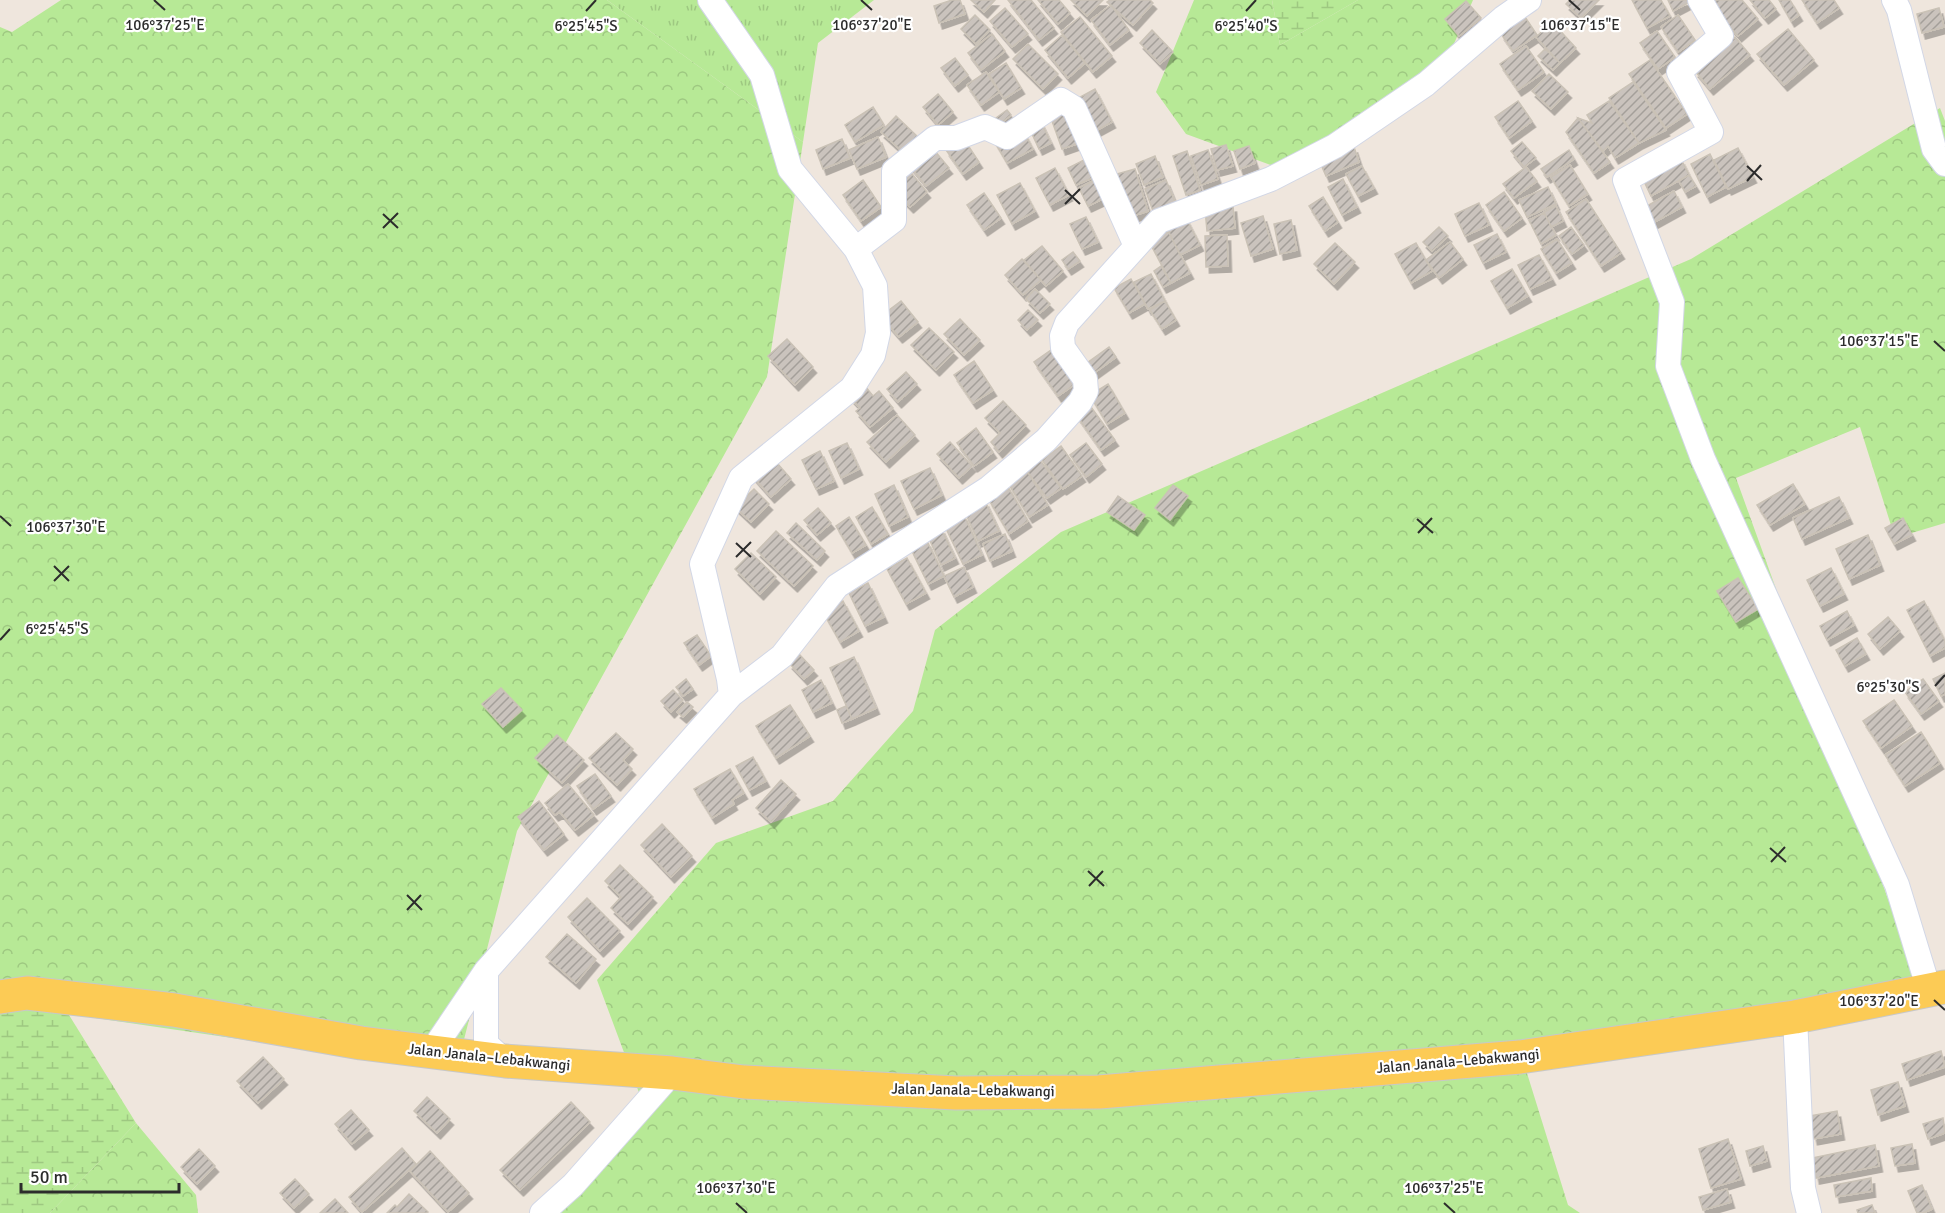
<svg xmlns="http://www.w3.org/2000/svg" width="1945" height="1213" viewBox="0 0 1945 1213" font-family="Signika,sans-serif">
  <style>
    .grass { fill: url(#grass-tufts) }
    .forest { fill: url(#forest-crowns) }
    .wetland { fill: url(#wetland-marsh) }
    .building { fill: url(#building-hatch); stroke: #cac2b6; stroke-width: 1.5; filter: url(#shadow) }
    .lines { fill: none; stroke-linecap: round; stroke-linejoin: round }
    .minor-casing { stroke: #d2d7e6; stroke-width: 26 }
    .primary-casing { stroke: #c8c8c8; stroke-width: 35 }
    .minor { stroke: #fff; stroke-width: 24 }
    .primary { stroke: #fccb55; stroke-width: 33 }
    .ticks { fill: none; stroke: #2c2c2c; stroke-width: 2 }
    .labels { text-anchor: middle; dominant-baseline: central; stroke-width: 4.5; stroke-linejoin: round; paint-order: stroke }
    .street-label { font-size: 15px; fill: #2c2c2c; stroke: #fff }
    .ticks-label { font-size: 15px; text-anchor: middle; fill: #2c2c2c; stroke: #fff; stroke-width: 4.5; stroke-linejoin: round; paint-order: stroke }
  </style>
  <defs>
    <pattern id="grass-tufts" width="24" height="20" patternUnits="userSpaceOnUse" patternTransform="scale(1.5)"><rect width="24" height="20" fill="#b7e996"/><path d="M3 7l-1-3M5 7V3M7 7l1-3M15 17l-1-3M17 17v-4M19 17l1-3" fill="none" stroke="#9ec881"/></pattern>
    <pattern id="forest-crowns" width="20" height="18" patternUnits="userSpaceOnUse" patternTransform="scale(1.5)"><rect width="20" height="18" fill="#b7e996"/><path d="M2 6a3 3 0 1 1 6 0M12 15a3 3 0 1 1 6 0" fill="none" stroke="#9ec881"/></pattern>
    <pattern id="wetland-marsh" width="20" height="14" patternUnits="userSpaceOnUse" patternTransform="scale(1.5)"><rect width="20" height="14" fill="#b7e996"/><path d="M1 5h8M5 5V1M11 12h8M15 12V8" fill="none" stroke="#9ec881"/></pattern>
    <pattern id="building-hatch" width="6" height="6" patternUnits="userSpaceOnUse" patternTransform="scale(1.5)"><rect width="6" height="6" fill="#cac3bd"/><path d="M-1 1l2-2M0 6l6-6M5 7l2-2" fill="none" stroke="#a49f9a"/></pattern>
    <filter id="shadow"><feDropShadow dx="3.5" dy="6" stdDeviation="0" flood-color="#0004"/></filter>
  </defs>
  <rect width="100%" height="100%" fill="#efe6dd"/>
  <path class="grass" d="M 607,0 L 874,0 L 818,43 L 803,142 Z"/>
  <path class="forest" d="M 61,0 L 607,0 L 803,142 L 767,377 L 517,831 L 456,1071 L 0,1004 L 0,27 L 12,32 Z
    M 1194,0 L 1272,0 L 1280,45 L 1358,0 L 1473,0 L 1443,69 L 1301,176 L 1186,134 L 1156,92 Z
    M 1940,108 L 1945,121 L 1945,523 L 1895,538 L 1860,427 L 1736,478 L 1918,982 L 1526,1070 L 1568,1205 L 1580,1213 L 560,1213 L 540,1201 L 641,1098 L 597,980 L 716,843 L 833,801 L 913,711 L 935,630 L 1061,532 L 1691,259 Z
    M 136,1123 L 196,1195 L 198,1213 L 50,1213 Z"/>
  <path class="wetland" d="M 1272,0 L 1358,0 L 1280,45 Z
    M 0,1004 L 69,1015 L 136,1123 L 50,1213 L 0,1213 Z"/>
  <path class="building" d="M 952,0 L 960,0 L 965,14 L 939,23 L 934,6 Z
    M 971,0 L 995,0 L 984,12 Z
    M 1008,0 L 1031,0 L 1054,28 L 1039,40 Z
    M 1038,0 L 1059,0 L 1070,13 L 1058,24 Z
    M 1071,0 L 1103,0 L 1087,16 Z
    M 1110,0 L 1150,0 L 1153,3 L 1133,25 L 1107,2 Z
    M 1570,0 L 1599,0 L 1581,18 L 1566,4 Z
    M 1632,0 L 1661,0 L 1670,16 L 1647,28 Z
    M 1668,0 L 1688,0 L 1690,2 L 1673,11 Z
    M 1707,0 L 1742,0 L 1758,19 L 1738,36 Z
    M 1750,0 L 1769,0 L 1776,9 L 1765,18 Z
    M 1779,0 L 1790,0 L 1799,15 L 1791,21 Z
    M 1802,0 L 1834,0 L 1839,8 L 1817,23 Z
    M 1466,1 L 1481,18 L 1459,36 L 1445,19 Z
    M 1111,5 L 1129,30 L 1110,45 L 1091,20 Z
    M 1005,8 L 1028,34 L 1012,47 L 990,21 Z
    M 1939,8 L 1944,27 L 1922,33 L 1917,14 Z
    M 975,15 L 990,30 L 976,44 L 961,29 Z
    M 1678,15 L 1695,40 L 1678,52 L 1661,27 Z
    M 1080,17 L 1112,56 L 1093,72 L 1061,32 Z
    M 1525,17 L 1537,35 L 1513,51 L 1501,34 Z
    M 1552,22 L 1576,48 L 1560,63 L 1536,37 Z
    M 1788,29 L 1814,60 L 1784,85 L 1757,54 Z
    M 1152,30 L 1173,52 L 1160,64 L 1140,43 Z
    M 1657,31 L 1675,57 L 1658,69 L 1640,43 Z
    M 992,34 L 1005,51 L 981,70 L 968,53 Z
    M 1062,35 L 1085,63 L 1068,78 L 1045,50 Z
    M 1735,37 L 1750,55 L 1710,89 L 1695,71 Z
    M 1028,44 L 1058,74 L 1043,89 L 1013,59 Z
    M 1526,46 L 1544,72 L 1518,90 L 1500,64 Z
    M 1545,49 L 1560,63 L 1553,70 L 1538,56 Z
    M 955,58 L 968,75 L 955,86 L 941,68 Z
    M 1650,60 L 1687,114 L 1666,128 L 1629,74 Z
    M 1006,63 L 1021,88 L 1004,99 L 989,74 Z
    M 986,72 L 999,92 L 981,105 L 967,85 Z
    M 1549,74 L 1568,92 L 1551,109 L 1532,91 Z
    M 1633,82 L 1666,130 L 1639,143 L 1609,98 Z
    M 1095,89 L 1112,122 L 1088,135 L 1071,102 Z
    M 938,94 L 953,112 L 938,125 L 923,107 Z
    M 1066,100 L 1082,142 L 1062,149 L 1047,107 Z
    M 1518,101 L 1532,121 L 1509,138 L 1495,117 Z
    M 1609,101 L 1639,143 L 1615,158 L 1608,146 L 1603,151 L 1578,118 L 1592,123 L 1587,115 Z
    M 873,107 L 884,125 L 855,142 L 845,125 Z
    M 1007,110 L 1011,115 L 996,127 L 992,121 Z
    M 896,116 L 919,138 L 905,154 L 881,132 Z
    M 1038,116 L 1051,143 L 1039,149 L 1026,121 Z
    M 1578,118 L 1610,162 L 1594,173 L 1566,132 Z
    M 1020,125 L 1033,149 L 1007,163 L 993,139 Z
    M 878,137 L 886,157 L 857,169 L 849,150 Z
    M 963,138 L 979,162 L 963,174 L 946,150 Z
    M 842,139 L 850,158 L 823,169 L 816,150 Z
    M 1522,142 L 1536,158 L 1524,167 L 1511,151 Z
    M 929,144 L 949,168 L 926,186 L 907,162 Z
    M 1226,145 L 1233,166 L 1217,170 L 1211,149 Z
    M 1249,146 L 1255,163 L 1240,169 L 1234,151 Z
    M 1354,147 L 1359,162 L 1326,176 L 1319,160 Z
    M 1738,148 L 1753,177 L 1728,189 L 1714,160 Z
    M 1208,150 L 1218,179 L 1201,185 L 1191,156 Z
    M 1569,150 L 1574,159 L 1547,177 L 1541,169 Z
    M 1187,151 L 1200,190 L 1186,195 L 1173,156 Z
    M 1710,154 L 1726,187 L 1707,197 L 1691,164 Z
    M 1155,156 L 1163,177 L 1144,185 L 1136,164 Z
    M 1681,159 L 1689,175 L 1651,196 L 1643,179 Z
    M 1084,160 L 1092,178 L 1076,185 L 1068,168 Z
    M 1570,165 L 1588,194 L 1569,206 L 1551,177 Z
    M 1362,166 L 1374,188 L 1358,196 L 1346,174 Z
    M 1526,167 L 1537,181 L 1514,198 L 1503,184 Z
    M 1055,168 L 1069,195 L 1050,205 L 1036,178 Z
    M 908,169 L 927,192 L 910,207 L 889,185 Z
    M 1135,169 L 1148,211 L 1130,217 L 1117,174 Z
    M 1689,175 L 1696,186 L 1685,192 L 1679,181 Z
    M 1343,179 L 1357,207 L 1342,215 L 1328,187 Z
    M 863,180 L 881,207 L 861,221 L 843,195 Z
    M 1166,180 L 1175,202 L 1153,211 L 1145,189 Z
    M 1093,181 L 1103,199 L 1088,206 L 1079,188 Z
    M 1020,183 L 1035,211 L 1012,224 L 997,195 Z
    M 1548,187 L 1556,204 L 1527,217 L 1519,200 Z
    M 1674,191 L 1682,207 L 1653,223 L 1645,207 Z
    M 1504,192 L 1522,218 L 1504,231 L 1486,205 Z
    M 984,193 L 1001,218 L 984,230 L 967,205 Z
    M 1323,197 L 1338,222 L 1325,231 L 1309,206 Z
    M 1586,199 L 1621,253 L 1601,266 L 1566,212 Z
    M 1479,203 L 1489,225 L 1465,236 L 1455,214 Z
    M 1233,206 L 1235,228 L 1207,231 L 1205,209 Z
    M 1556,206 L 1563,221 L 1551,227 L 1544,212 Z
    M 1544,213 L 1556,235 L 1541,244 L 1529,220 Z
    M 1263,216 L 1273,249 L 1251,256 L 1241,223 Z
    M 1086,217 L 1098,242 L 1082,249 L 1070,224 Z
    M 1186,218 L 1200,245 L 1180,255 L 1167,228 Z
    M 1291,220 L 1297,250 L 1280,254 L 1274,224 Z
    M 1439,227 L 1448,236 L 1432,251 L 1423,242 Z
    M 1571,227 L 1584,245 L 1572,254 L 1559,236 Z
    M 1168,231 L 1190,273 L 1171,283 L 1149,241 Z
    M 1497,234 L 1506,252 L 1483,263 L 1474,245 Z
    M 1227,235 L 1228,266 L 1206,267 L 1205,236 Z
    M 1557,239 L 1572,263 L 1556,273 L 1541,249 Z
    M 1450,242 L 1463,259 L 1439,278 L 1426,260 Z
    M 1335,243 L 1355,262 L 1334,284 L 1314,264 Z
    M 1416,243 L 1432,271 L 1411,283 L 1395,254 Z
    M 1042,246 L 1063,271 L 1046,286 L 1024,260 Z
    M 1073,252 L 1080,261 L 1068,269 L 1062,260 Z
    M 1539,255 L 1552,279 L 1530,289 L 1518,265 Z
    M 1022,259 L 1041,280 L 1023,295 L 1005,275 Z
    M 1161,266 L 1171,283 L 1163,287 L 1154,271 Z
    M 1512,269 L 1528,296 L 1507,308 L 1491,281 Z
    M 1151,274 L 1165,301 L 1148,309 L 1134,282 Z
    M 1131,279 L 1145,304 L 1129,313 L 1114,288 Z
    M 1035,289 L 1050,304 L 1040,313 L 1026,299 Z
    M 901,301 L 918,322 L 899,337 L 881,316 Z
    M 1165,301 L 1176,320 L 1162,329 L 1150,310 Z
    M 1028,310 L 1038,320 L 1027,330 L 1018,320 Z
    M 960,319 L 980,340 L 964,355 L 944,334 Z
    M 929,328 L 954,352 L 936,370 L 911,345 Z
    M 787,339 L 813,367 L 795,385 L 768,356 Z
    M 1109,347 L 1116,357 L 1094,373 L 1087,363 Z
    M 1051,350 L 1075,384 L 1058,396 L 1034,362 Z
    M 974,361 L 993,390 L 973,403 L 954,375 Z
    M 906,372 L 917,384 L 898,402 L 887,389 Z
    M 1108,384 L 1125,413 L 1107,424 L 1090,395 Z
    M 865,386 L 873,396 L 879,391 L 893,408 L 870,427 L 856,411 L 860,408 L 851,398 Z
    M 1003,401 L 1026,425 L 999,452 L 991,442 L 1000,433 L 985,418 Z
    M 1091,407 L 1115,440 L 1101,450 L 1077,416 Z
    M 897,415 L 915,435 L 886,462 L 867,442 Z
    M 976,428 L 993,452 L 974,466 L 957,443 Z
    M 950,442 L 972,466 L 959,478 L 937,454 Z
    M 847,443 L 859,469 L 841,478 L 829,451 Z
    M 1086,443 L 1102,464 L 1086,477 L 1070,455 Z
    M 1061,446 L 1082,476 L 1063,489 L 1042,460 Z
    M 820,451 L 834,481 L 816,489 L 802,460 Z
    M 770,455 L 791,479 L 771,497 L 750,473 Z
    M 1039,459 L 1061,488 L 1047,498 L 1026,470 Z
    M 930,468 L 942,495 L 914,509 L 901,481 Z
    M 1027,471 L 1048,505 L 1029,517 L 1008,483 Z
    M 1793,484 L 1805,504 L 1770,525 L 1757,505 Z
    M 894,485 L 908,517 L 889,526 L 875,494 Z
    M 1173,485 L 1188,496 L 1170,520 L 1155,508 Z
    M 1008,487 L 1028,521 L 1009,534 L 989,500 Z
    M 754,489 L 769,504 L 751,522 L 735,507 Z
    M 1118,496 L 1145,515 L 1134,530 L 1107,512 Z
    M 1839,497 L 1849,518 L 1802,539 L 1793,518 Z
    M 985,501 L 999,531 L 978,541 L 964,510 Z
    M 872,507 L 888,534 L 871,544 L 856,517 Z
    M 818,508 L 831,523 L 817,535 L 804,520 Z
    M 964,515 L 982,555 L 963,564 L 944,524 Z
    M 849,517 L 866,545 L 852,553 L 836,526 Z
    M 1903,518 L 1912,535 L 1894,544 L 1885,528 Z
    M 796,523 L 825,551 L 817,560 L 787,533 Z
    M 941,528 L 955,558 L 941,565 L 927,534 Z
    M 776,531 L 813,566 L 794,586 L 757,551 Z
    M 1005,534 L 1012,551 L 990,561 L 983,544 Z
    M 1868,535 L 1880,565 L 1849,579 L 1836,549 Z
    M 927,541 L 944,576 L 928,584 L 911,549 Z
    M 751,553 L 776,577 L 760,594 L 735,569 Z
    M 907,558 L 926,593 L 906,604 L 887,569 Z
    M 964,567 L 973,587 L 954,597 L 944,576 Z
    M 1831,568 L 1844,594 L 1820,606 L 1807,580 Z
    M 1738,578 L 1758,609 L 1736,622 L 1717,591 Z
    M 868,583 L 884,617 L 865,626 L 849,593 Z
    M 843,601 L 859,631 L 840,642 L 823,612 Z
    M 1924,601 L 1945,641 L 1945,648 L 1930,656 L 1907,610 Z
    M 1847,611 L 1854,625 L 1827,640 L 1820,626 Z
    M 1888,617 L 1900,631 L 1880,649 L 1868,634 Z
    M 697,635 L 711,656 L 699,665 L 684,643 Z
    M 1857,638 L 1866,654 L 1845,666 L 1836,650 Z
    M 799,654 L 814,670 L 804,679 L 789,663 Z
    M 854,657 L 876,708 L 852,719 L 830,668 Z
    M 1945,673 L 1945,694 L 1941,696 L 1933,679 Z
    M 686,679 L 693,689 L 683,696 L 676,687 Z
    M 1923,679 L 1939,701 L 1921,714 L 1905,692 Z
    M 821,680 L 832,703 L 813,712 L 802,690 Z
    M 501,688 L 522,710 L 503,727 L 482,704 Z
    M 673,690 L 683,700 L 671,712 L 661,701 Z
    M 1894,700 L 1912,726 L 1881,748 L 1863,721 Z
    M 687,702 L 693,707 L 683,717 L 677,712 Z
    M 790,705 L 810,736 L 776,758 L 756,726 Z
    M 846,706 L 852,719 L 842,723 L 837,710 Z
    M 1921,732 L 1940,763 L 1905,786 L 1885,755 Z
    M 616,733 L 633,749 L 623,760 L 632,769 L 617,785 L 589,758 Z
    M 557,735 L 584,760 L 562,783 L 535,758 Z
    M 753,757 L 766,781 L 749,790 L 736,766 Z
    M 730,769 L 744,793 L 732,800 L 734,804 L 712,818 L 694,789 Z
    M 595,774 L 611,796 L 593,809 L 577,786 Z
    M 781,780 L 796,794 L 771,822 L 756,808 Z
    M 568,784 L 594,815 L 575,830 L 560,812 L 555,815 L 545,803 Z
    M 539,801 L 564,834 L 544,850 L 518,817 Z
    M 662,824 L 692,856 L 671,877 L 641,845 Z
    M 620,865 L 653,897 L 628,924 L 611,908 L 621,897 L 605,881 Z
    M 587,898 L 620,931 L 600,951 L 568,917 Z
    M 567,934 L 596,959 L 576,983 L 546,957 Z
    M 1941,1051 L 1945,1067 L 1907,1080 L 1902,1064 Z
    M 263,1057 L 284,1079 L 258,1103 L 237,1081 Z
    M 1898,1082 L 1905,1106 L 1878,1115 L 1871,1090 Z
    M 427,1097 L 450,1119 L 437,1133 L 414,1111 Z
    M 571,1102 L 590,1122 L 520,1190 L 500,1170 Z
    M 351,1110 L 369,1130 L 352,1144 L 335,1124 Z
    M 1837,1111 L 1841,1134 L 1814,1139 L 1809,1116 Z
    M 1943,1118 L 1945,1133 L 1928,1139 L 1923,1124 Z
    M 1728,1139 L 1741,1179 L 1711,1188 L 1699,1149 Z
    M 1912,1144 L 1915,1163 L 1895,1166 L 1891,1148 Z
    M 1875,1145 L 1879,1166 L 1816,1178 L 1812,1158 Z
    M 1763,1146 L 1767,1161 L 1750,1166 L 1746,1151 Z
    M 402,1148 L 416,1164 L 362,1212 L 349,1197 Z
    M 199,1149 L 215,1166 L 197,1184 L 181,1167 Z
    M 430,1151 L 469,1193 L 448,1212 L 410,1171 Z
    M 1871,1178 L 1872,1191 L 1836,1197 L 1834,1185 Z
    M 295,1179 L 309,1194 L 294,1208 L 280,1193 Z
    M 1922,1185 L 1932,1209 L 1923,1213 L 1917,1213 L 1908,1191 Z
    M 1727,1189 L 1731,1202 L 1703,1210 L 1699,1197 Z
    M 409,1194 L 428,1212 L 427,1213 L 387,1213 L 395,1205 L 397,1207 Z
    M 335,1199 L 348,1213 L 320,1213 Z
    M 1872,1205 L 1875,1213 L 1858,1213 L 1857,1210 Z"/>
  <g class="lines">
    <defs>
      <path id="minor" d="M 710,0 L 762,75 L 790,169 L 856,249 L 875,286 L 878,333 L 873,355 L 852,388 L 741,478 L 702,564 L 729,679 L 731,695
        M 1700,0 L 1721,36 L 1679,72 L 1711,132 L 1625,180 L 1672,302 L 1668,366 L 1703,459 L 1897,885 L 1929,990
        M 1894,0 L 1899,10 L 1934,149 L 1945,164
        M 856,249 L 894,220 L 894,171 L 935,138 L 956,138 L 985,127 L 1007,137 L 1061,100 L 1074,108 L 1136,246
        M 1795,1017 L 1803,1188 L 1809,1213
        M 432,1051 L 486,971
        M 505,1061 L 486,1044 L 486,971 L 731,695 L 782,656 L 837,586 L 989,488 L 1046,440 L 1080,402 L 1086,391 L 1085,379 L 1063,348 L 1062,336 L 1067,323 L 1159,221 L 1271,179 L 1335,146 L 1426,84 L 1503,18 L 1529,0
        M 542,1213 L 573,1185 L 672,1073"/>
      <path id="primary" d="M 0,997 L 27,993 L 174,1010 L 361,1043 L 505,1061 L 672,1073 L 744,1082 L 956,1093 L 1099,1092 L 1520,1057 L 1795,1017 L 1945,987"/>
    </defs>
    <use href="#minor" class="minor-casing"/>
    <use href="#primary" class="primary-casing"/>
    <use href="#minor" class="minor"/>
    <use href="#primary" class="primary"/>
  </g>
  <path class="ticks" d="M 154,0 L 165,10M 861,0 L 872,10M 1569,0 L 1580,10M 586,11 L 596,0M 1246,11 L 1256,0M 1747,166 L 1762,180M 1747,181 L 1761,165M 1065,190 L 1080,204M 1065,204 L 1080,189M 383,214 L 398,228M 383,228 L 398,213M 1934,341 L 1945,351M 0,516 L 11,526M 1417,519 L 1433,533M 1418,533 L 1432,518M 736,543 L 751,557M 736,557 L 751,542M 54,566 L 69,581M 54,581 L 69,566M 0,640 L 10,629M 1935,686 L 1945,675M 1770,848 L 1786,862M 1771,862 L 1785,847M 1088,871 L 1104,886M 1089,886 L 1103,871M 407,895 L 422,910M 407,910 L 421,895M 1934,1000 L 1945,1010M 736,1203 L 747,1213M 1444,1203 L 1455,1213"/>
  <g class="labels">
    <g class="street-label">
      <text transform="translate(489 1057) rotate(6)">Jalan Janala–Lebakwangi</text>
      <text transform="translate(1458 1061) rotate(-5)">Jalan Janala–Lebakwangi</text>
      <text transform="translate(973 1090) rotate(1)">Jalan Janala–Lebakwangi</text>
    </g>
  </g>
  <g class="ticks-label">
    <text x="165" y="30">106°37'25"E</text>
    <text x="872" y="30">106°37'20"E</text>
    <text x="1580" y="30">106°37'15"E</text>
    <text x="586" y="31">6°25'45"S</text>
    <text x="1246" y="31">6°25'40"S</text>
    <text x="1879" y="346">106°37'15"E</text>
    <text x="66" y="532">106°37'30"E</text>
    <text x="57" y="634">6°25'45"S</text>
    <text x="1888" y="692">6°25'30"S</text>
    <text x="1879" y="1006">106°37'20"E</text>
    <text x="736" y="1193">106°37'30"E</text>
    <text x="1444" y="1193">106°37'25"E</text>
  </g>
  <path d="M21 1183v9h158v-9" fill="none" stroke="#2c2c2c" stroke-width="3"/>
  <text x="30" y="1183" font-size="18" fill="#2c2c2c" stroke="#ffffff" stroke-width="4.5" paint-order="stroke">50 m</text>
</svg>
